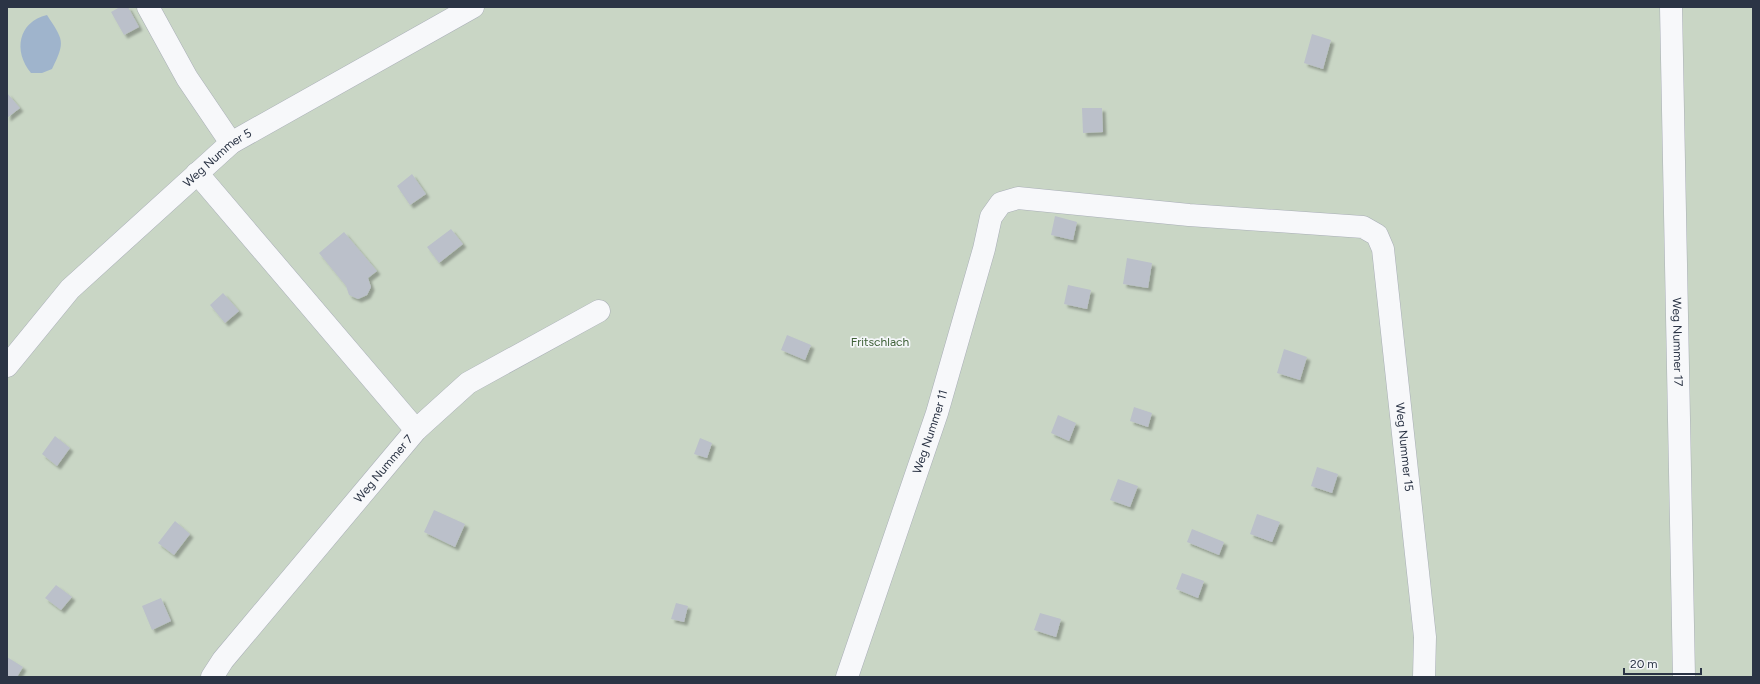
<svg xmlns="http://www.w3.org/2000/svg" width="1760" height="684" viewBox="0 0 1760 684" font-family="Figtree,sans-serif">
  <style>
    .green { fill: #c9d6c5 }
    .water { fill: #9fb4cc }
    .building { fill: #bbc0ca; filter: url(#shadow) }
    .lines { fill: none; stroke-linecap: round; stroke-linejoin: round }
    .minor-casing { stroke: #a9aeb7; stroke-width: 23 }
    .minor { stroke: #f7f8fa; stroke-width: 22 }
    .labels { text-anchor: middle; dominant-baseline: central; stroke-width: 3.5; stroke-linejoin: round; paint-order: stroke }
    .street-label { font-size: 12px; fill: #2b3445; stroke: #f4f6f9 }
    .park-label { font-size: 12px; fill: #3f6138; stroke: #f4f6f9 }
  </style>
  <defs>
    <filter id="shadow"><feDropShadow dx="3.5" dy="3.5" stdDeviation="1" flood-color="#0004"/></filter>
  </defs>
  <rect width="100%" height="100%" fill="#e4e7ec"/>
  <path class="green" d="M 7,7 L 1753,7 L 1753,677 L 7,677 Z"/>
  <path class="water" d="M 47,15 C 63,40 66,41 52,69 L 42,73 L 31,73 C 13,51 18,22 47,15 Z"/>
  <path class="building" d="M 120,7 L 128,7 L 139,27 L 124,35 L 111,12 Z
    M 1312,34 L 1331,40 L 1323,69 L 1304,63 Z
    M 7,93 L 20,108 L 7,118 Z
    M 1082,108 L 1102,108 L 1103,132 L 1083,133 Z
    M 412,174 L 426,194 L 410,205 L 397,186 Z
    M 1055,216 L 1077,222 L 1073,240 L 1051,235 Z
    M 451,229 L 463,244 L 439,263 L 427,247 Z
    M 344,232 L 377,271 L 368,278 L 371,287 L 367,295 L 358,299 L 349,295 L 346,286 L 319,253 Z
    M 1127,258 L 1152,263 L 1148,288 L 1123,284 Z
    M 1068,285 L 1091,290 L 1087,309 L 1064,304 Z
    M 223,293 L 239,311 L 225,323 L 210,305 Z
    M 787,335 L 811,345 L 805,360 L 781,350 Z
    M 1284,349 L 1307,357 L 1300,380 L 1277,373 Z
    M 1134,407 L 1152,413 L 1148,427 L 1130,421 Z
    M 1058,415 L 1076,423 L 1069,441 L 1051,433 Z
    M 55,436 L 70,448 L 57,466 L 42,454 Z
    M 700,438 L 712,443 L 707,458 L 694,454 Z
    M 1317,467 L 1338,474 L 1332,493 L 1311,486 Z
    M 1118,479 L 1138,486 L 1130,507 L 1110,500 Z
    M 434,510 L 465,524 L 455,547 L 424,532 Z
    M 1257,514 L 1280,522 L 1272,542 L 1250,534 Z
    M 175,521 L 190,534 L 174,555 L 158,543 Z
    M 1192,529 L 1224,542 L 1219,555 L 1187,542 Z
    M 1182,573 L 1204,581 L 1198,598 L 1176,589 Z
    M 56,585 L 72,597 L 61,610 L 45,598 Z
    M 161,598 L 171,621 L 152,630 L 142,606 Z
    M 676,603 L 688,606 L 684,622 L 671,619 Z
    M 1040,613 L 1061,619 L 1056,637 L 1034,630 Z
    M 7,657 L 23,667 L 17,677 L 7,677 Z"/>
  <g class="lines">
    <defs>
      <g id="minor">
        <path d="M 148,7 L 187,78 L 231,143"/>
        <path id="s1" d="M 1671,7 L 1684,677"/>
        <path d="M 197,173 L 416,430"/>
        <path id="s2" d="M 7,366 L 70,289 L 231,143 L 473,7"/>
        <path id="s3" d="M 212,677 L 223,660 L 416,430 L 468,383 L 599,311"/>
        <path id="s4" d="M 847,677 L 937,413 L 984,249 L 991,217 L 1001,203 L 1018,198 L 1189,215 L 1363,227 L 1377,235 L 1383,249 L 1425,637 L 1424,677"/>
      </g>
    </defs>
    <use href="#minor" class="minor-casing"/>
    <use href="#minor" class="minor"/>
  </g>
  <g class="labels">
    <g class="street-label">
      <text stroke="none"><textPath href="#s2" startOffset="297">Weg Nummer 5</textPath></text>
      <text stroke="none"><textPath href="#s1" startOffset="335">Weg Nummer 17</textPath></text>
      <text stroke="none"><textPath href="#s4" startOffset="259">Weg Nummer 11</textPath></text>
      <text stroke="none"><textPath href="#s4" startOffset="1094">Weg Nummer 15</textPath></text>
      <text stroke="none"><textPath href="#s3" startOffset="270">Weg Nummer 7</textPath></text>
    </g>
    <g class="park-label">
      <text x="880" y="342">Fritschlach</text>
    </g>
  </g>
  <rect width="1760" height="684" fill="none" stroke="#2b3445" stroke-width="16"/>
  <path d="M1624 668v6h77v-6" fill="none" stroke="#2b3445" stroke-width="2"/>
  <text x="1630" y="668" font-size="12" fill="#2b3445" stroke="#f4f6f9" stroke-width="3" paint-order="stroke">20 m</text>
</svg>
